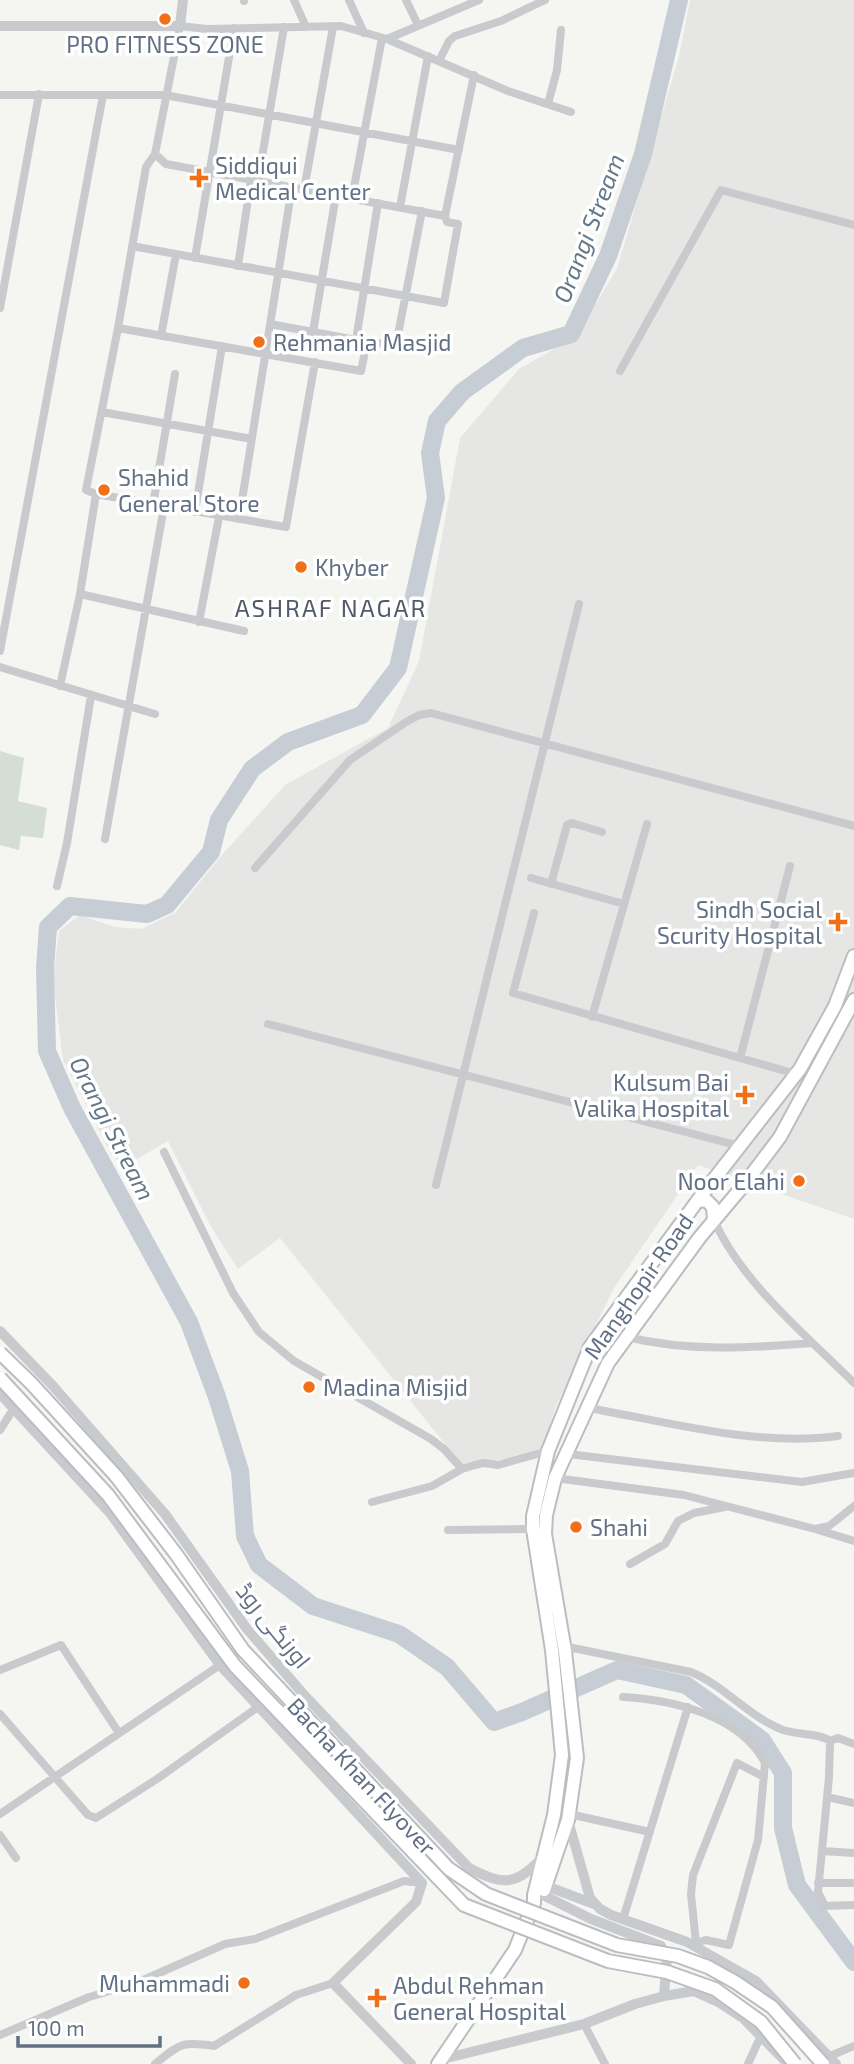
<svg xmlns="http://www.w3.org/2000/svg" width="854" height="2064" viewBox="0 0 854 2064" font-family="'Exo 2',Cairo,sans-serif">
  <style>
    .built { fill: #e6e6e5 }
    .green { fill: #d5ded2 }
    .lines { fill: none; stroke-linecap: round; stroke-linejoin: round }
    .river { stroke: #c6cdd4; stroke-width: 18 }
    .primary-casing { stroke: #babdc1; stroke-width: 16 }
    .minor { stroke: #c8cace; stroke-width: 8 }
    .tertiary { stroke: #c8cace; stroke-width: 10 }
    .primary { stroke: #fff; stroke-width: 12 }
    .primary-bridge-casing { stroke: #babdc1; stroke-width: 16; stroke-linecap: butt }
    .primary-bridge { stroke: #fff; stroke-width: 12 }
    .poi-dot { fill: #f06f17; stroke: #fff; stroke-width: 2.5 }
    .labels { text-anchor: middle; dominant-baseline: central; stroke-width: 7; stroke-linejoin: round; paint-order: stroke }
    .poi-label { font-size: 23px; fill: #627085; stroke: #fff; text-anchor: start }
    .street-label { font-size: 23px; fill: #627085; stroke: #fff }
    .water-label { font-size: 24px; font-style: italic; fill: #637889; stroke: #fff }
    .neighbourhood-label { font-size: 24px; letter-spacing: 2px; fill: #515a6a; stroke: #fff }
  </style>
  <rect width="100%" height="100%" fill="#f5f6f2"/>
  <path class="built" d="M 690,0 L 854,0 L 854,1219 L 698,1165 L 614,1288 L 556,1406 L 542,1449 L 465,1469 L 280,1238 L 238,1269 L 211,1227 L 168,1141 L 125,1166 L 112,1156 L 63,1060 L 53,980 L 59,931 L 80,915 L 115,927 L 141,929 L 175,913 L 221,856 L 285,785 L 388,728 L 419,661 L 460,438 L 519,369 L 575,337 L 617,269 L 679,56 Z"/>
  <path class="green" d="M 0,751 L 24,758 L 18,801 L 47,808 L 43,838 L 21,836 L 19,850 L 0,845 Z"/>
  <g class="lines">
    <path class="river" d="M 679,0 L 643,154 L 608,256 L 571,334 L 523,348 L 462,392 L 437,421 L 430,453 L 436,498 L 398,668 L 362,715 L 288,742 L 252,769 L 219,820 L 211,852 L 167,905 L 147,914 L 70,906 L 48,927 L 45,968 L 47,1051 L 72,1108 L 189,1322 L 217,1397 L 240,1471 L 245,1536 L 259,1565 L 313,1606 L 399,1634 L 447,1667 L 494,1722 L 522,1712 L 617,1670 L 686,1685 L 762,1740 L 783,1773 L 783,1828 L 797,1885 L 854,1962"/>
    <defs>
      <path id="primary" d="M 698,1200 L 707,1201 L 713,1207 L 714,1220
        M 544,1890 L 568,1820 L 577,1758 L 565,1651 L 545,1534 L 546,1515 L 555,1478 L 608,1363 L 700,1237 L 743,1186 L 780,1137 L 854,1000
        M 438,2064 L 515,1950 L 534,1903 L 534,1895 L 554,1815 L 562,1755 L 552,1650 L 533,1529 L 533,1516 L 548,1451 L 590,1347 L 704,1192 L 800,1069 L 835,1006 L 854,956"/>
    </defs>
    <use href="#primary" class="primary-casing"/>
    <path class="minor" d="M 244,0 L 244,1
      M 294,0 L 306,27
      M 349,0 L 364,33
      M 406,0 L 418,25
      M 387,39 L 479,0
      M 439,61 L 449,41 L 455,36 L 501,21 L 545,0
      M 0,95 L 165,95 L 459,150
      M 548,104 L 557,70 L 561,30
      M 155,154 L 146,167 L 118,328 L 86,490 L 96,494 L 286,527 L 315,362
      M 258,181 L 284,27
      M 304,190 L 333,27
      M 352,198 L 382,38
      M 400,207 L 428,56
      M 445,216 L 474,75
      M 132,246 L 444,303 L 458,224 L 447,222 L 445,216 L 166,164 L 155,154 L 180,26 L 207,29 L 341,26 L 387,39 L 508,91 L 571,112
      M 195,258 L 234,28
      M 238,266 L 251,180
      M 0,308 L 39,94
      M 118,328 L 361,371 L 367,342 L 270,324
      M 313,332 L 336,195
      M 161,336 L 176,254
      M 356,340 L 378,203
      M 367,342 L 396,345 L 422,211
      M 620,371 L 721,190 L 854,225
      M 102,412 L 252,439
      M 153,505 L 175,374
      M 195,512 L 222,346
      M 239,519 L 292,187
      M 80,594 L 244,631
      M 199,622 L 219,517
      M 0,651 L 103,95
      M 0,667 L 155,714
      M 60,686 L 80,594 L 96,494
      M 105,839 L 164,507
      M 255,868 L 350,760 L 406,722 L 419,715 L 431,713 L 854,826
      M 531,878 L 624,904
      M 551,884 L 567,825 L 572,823 L 602,832
      M 57,886 L 67,843 L 91,696
      M 534,913 L 513,993 L 796,1074
      M 592,1017 L 647,824
      M 268,1024 L 740,1146
      M 740,1058 L 790,866
      M 164,1152 L 233,1293 L 259,1332 L 294,1361 L 431,1439 L 444,1449 L 462,1469
      M 436,1185 L 579,604
      M 714,1220 C 741,1282 807,1336 854,1383
      M 627,1337 C 688,1352 750,1348 812,1343
      M 588,1408 C 670,1422 755,1447 838,1436
      M 0,1430 L 14,1408
      M 568,1454 L 802,1482 L 854,1473
      M 555,1478 L 684,1495 L 815,1529 L 829,1526 L 854,1506
      M 372,1502 L 432,1486 L 462,1469 L 475,1465 L 483,1463 L 498,1465 L 548,1451
      M 448,1530 L 533,1529
      M 818,1530 L 854,1541
      M 630,1564 L 665,1544 L 678,1521 L 694,1513 L 725,1507
      M 563,1646 L 691,1672 C 725,1686 749,1717 783,1730 C 798,1735 819,1733 830,1741 L 829,1777 L 818,1892 L 825,1906 L 854,1905
      M 0,1670 L 61,1645 L 119,1733
      M 623,1697 C 673,1700 740,1715 765,1763 L 758,1840 L 729,1945 L 706,1940 L 692,1944
      M 0,1714 L 88,1815 L 96,1818 L 157,1779 L 258,1707
      M 830,1741 L 838,1738 L 854,1744
      M 827,1797 L 854,1803
      M 0,1814 L 220,1665
      M 569,1814 L 650,1832
      M 0,1835 L 16,1858
      M 822,1851 L 854,1853
      M 818,1883 L 854,1883
      M 623,1919 L 688,1707
      M 696,1943 L 691,1894 L 693,1875 L 737,1763 L 764,1777
      M 584,2024 L 605,2064
      M 0,2035 L 89,1997 L 134,1984 L 225,1944 L 255,1939 L 404,1881 L 422,1883
      M 830,2056 L 854,2046
      M 155,2064 C 180,2044 181,2041 214,2046 L 296,1995 L 333,1983
      M 748,2064 L 758,2042"/>
    <path class="tertiary" d="M 0,26 L 180,26 L 183,0
      M 0,1331 L 53,1386 L 165,1514 L 247,1629 L 305,1696 L 469,1868 C 506,1887 516,1885 545,1855
      M 0,1394 L 110,1513 L 220,1665 L 422,1883 L 416,1902 L 333,1983 L 411,2064
      M 568,1820 L 590,1898 L 600,1909 L 611,1915 L 687,1942 L 756,1981 L 836,2064
      M 541,1884 L 594,1904
      M 535,1891 L 591,1919 L 661,1946 L 667,1956 L 664,1996
      M 443,2059 L 584,2024 L 635,2004 L 664,1996 L 694,1991 L 720,2003 L 743,2018 L 788,2064"/>
    <use href="#primary" class="primary"/>
    <defs>
      <path id="primary-bridge" d="M 0,1353 L 31,1383 L 116,1476 L 176,1554 L 243,1650 L 449,1869 L 486,1894 L 617,1945 L 678,1956 L 708,1967 L 735,1982 L 772,2007 L 823,2064
        M 0,1378 L 108,1495 L 235,1666 L 464,1905 L 608,1961 L 667,1972 L 715,1989 L 761,2022 L 795,2064"/>
    </defs>
    <use href="#primary-bridge" class="primary-bridge-casing"/>
    <use href="#primary-bridge" class="primary-bridge"/>
  </g>
  <g class="poi-dot">
    <circle cx="165" cy="19" r="7"/>
    <path d="M195.5 167.5h7v7h7v7h-7v7h-7v-7h-7v-7h7z"/>
    <circle cx="259" cy="342" r="7"/>
    <circle cx="104" cy="490" r="7"/>
    <circle cx="301" cy="567" r="7"/>
    <path d="M834.5 911.5h7v7h7v7h-7v7h-7v-7h-7v-7h7z"/>
    <path d="M741.5 1084.5h7v7h7v7h-7v7h-7v-7h-7v-7h7z"/>
    <circle cx="799" cy="1181" r="7"/>
    <circle cx="309" cy="1387" r="7"/>
    <circle cx="576" cy="1527" r="7"/>
    <circle cx="244" cy="1983" r="7"/>
    <path d="M373.5 1987.5h7v7h7v7h-7v7h-7v-7h-7v-7h7z"/>
  </g>
  <g class="labels">
    <g class="poi-label">
      <text x="165" y="44" text-anchor="middle">PRO FITNESS ZONE</text>
      <text x="215" y="165">Siddiqui<tspan x="215" dy="26">Medical Center</tspan></text>
      <text x="273" y="342">Rehmania Masjid</text>
      <text x="118" y="477">Shahid<tspan x="118" dy="26">General Store</tspan></text>
      <text x="315" y="567">Khyber</text>
      <text x="822" y="909" text-anchor="end">Sindh Social<tspan x="822" dy="26">Scurity Hospital</tspan></text>
      <text x="729" y="1082" text-anchor="end">Kulsum Bai<tspan x="729" dy="26">Valika Hospital</tspan></text>
      <text x="785" y="1181" text-anchor="end">Noor Elahi</text>
      <text x="323" y="1387">Madina Misjid</text>
      <text x="590" y="1527">Shahi</text>
      <text x="230" y="1983" text-anchor="end">Muhammadi</text>
      <text x="393" y="1985">Abdul Rehman<tspan x="393" dy="26">General Hospital</tspan></text>
    </g>
    <g class="street-label">
      <text transform="translate(638 1286) rotate(-55)">Manghopir Road</text>
      <text transform="translate(274 1625) rotate(51)">اورنگی روڈ</text>
      <text transform="translate(362 1776) rotate(47)">Bacha Khan Flyover</text>
    </g>
    <g class="water-label">
      <text transform="translate(588 228) rotate(-69)">Orangi Stream</text>
      <text transform="translate(113 1128) rotate(63)">Orangi Stream</text>
    </g>
    <g class="neighbourhood-label">
      <text x="331" y="607">ASHRAF NAGAR</text>
    </g>
  </g>
  <path d="M18 2036v10h142v-10" fill="none" stroke="#627085" stroke-width="3.5"/>
  <text x="28" y="2036" font-size="21" fill="#627085" stroke="#ffffff" stroke-width="5" paint-order="stroke">100 m</text>
</svg>
